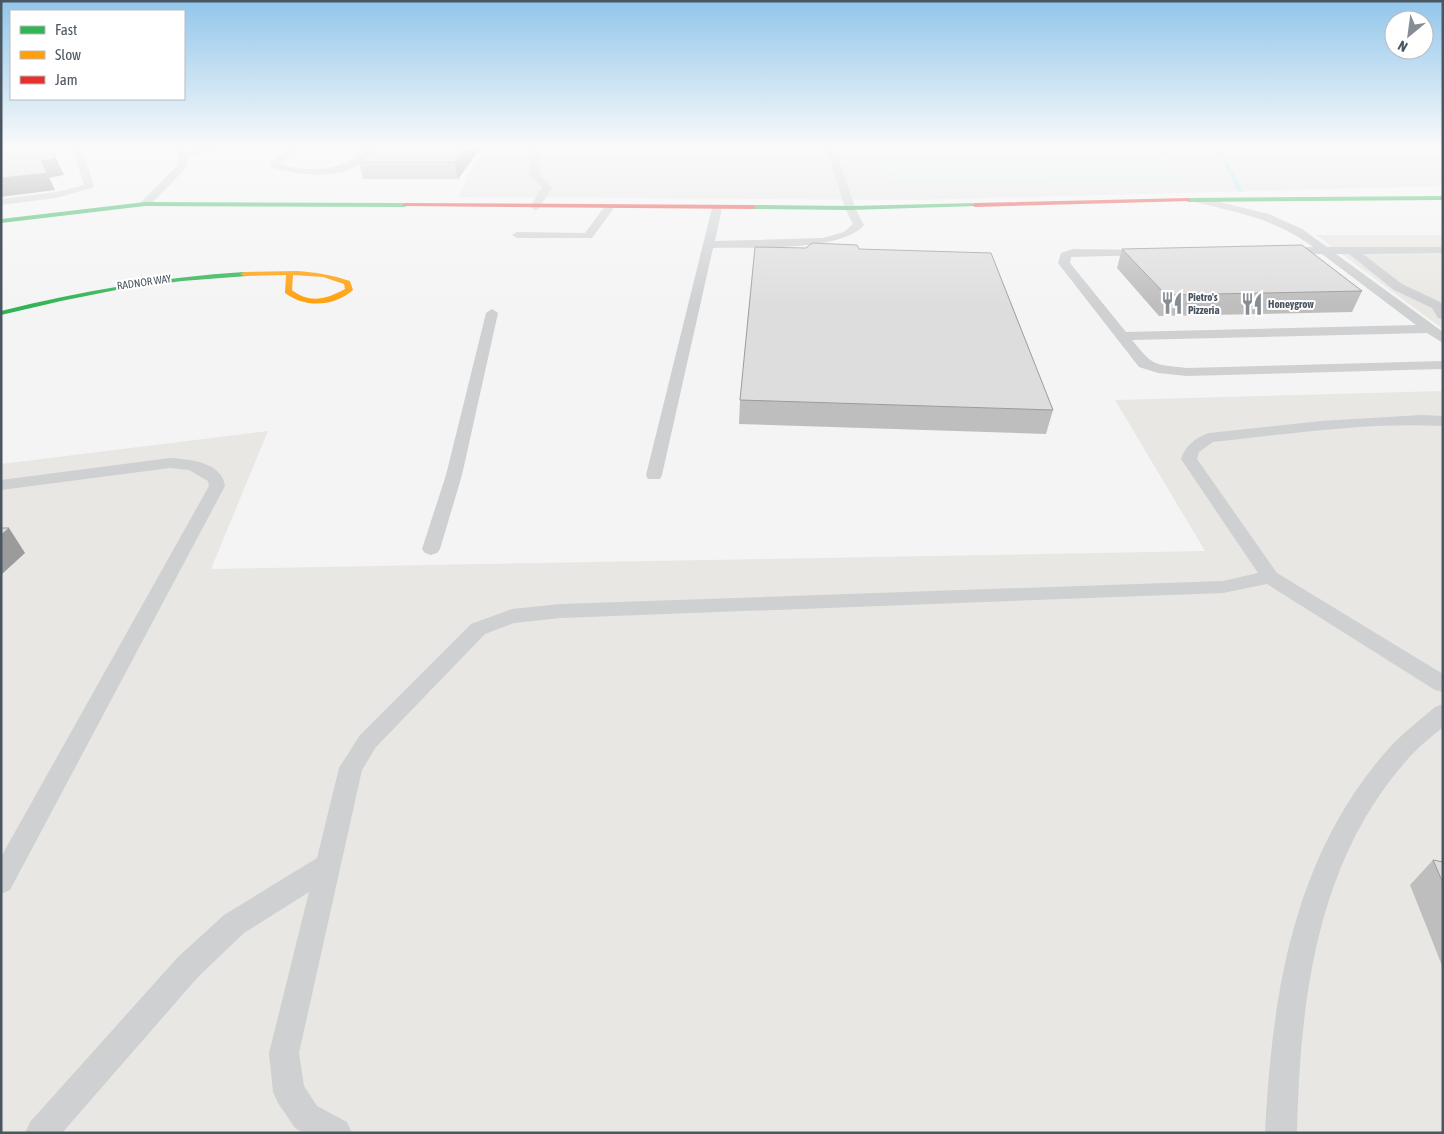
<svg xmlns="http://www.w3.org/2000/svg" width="1444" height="1134" viewBox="0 0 1444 1134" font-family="'Asap Condensed',sans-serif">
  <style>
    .commercial { fill: #e8e7e3 }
    .education { fill: #e6e5e6 }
    .green { fill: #d9f2e3 }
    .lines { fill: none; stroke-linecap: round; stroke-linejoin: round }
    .stream { fill: #aee2f0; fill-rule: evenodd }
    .lane { fill: #ced0d2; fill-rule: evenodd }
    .fast { fill: #30b455; fill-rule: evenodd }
    .slow { fill: #ff9f0a; fill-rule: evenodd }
    .jam { fill: #e5322d; fill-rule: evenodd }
    .wall { fill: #bebebf }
    .shaded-wall { fill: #9b9b9b }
    .building { fill: #ddddde; stroke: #9b9b9b }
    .labels { text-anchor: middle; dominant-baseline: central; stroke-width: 4; stroke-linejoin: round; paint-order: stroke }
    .far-street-label { font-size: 11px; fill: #4a5661; stroke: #fff }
    .far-poi-label { font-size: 11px; font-weight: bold; fill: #4a5661; stroke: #fff; text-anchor: start }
  </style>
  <rect width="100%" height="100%" fill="#f4f4f4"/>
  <path class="commercial" d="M 1316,235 L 1443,235 L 1443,329 Z
    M 1443,391 L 1443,1133 L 1,1133 L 1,464 L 268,431 L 211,569 L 1205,551 L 1115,400 Z"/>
  <path class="education" d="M 483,147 L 1443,147 L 1443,186 L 913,200 L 458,197 Z"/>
  <path class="green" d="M 880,147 L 1151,147 L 1190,184 L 893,182 Z"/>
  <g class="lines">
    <path class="stream" d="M 1216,147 L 1221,147 L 1243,192 L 1238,191 Z"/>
    <path class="lane" d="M 72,147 L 81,147 L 94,186 L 92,188 L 56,198 L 1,205 L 1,199 L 56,192 L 84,185 Z
      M 173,147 L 182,147 L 185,151 L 209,147 L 235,147 L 188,156 L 187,167 L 149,206 L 141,206 L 140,204 L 141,202 L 179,164 L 178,155 Z
      M 289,147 L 299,147 L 280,164 C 306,172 342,173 360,151 L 355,147 L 369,147 L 370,151 C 366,156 361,162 356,166 C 336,180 292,174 270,167 L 270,163 Z
      M 530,147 L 538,147 L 540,175 L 552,187 L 539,209 L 535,210 L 530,207 L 542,187 L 530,176 Z
      M 826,147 L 835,147 L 855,208 L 864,225 C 842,252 749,247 713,248 L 662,475 L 660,479 L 648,479 L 646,475 L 712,208 L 717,205 L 722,208 L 715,241 L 823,238 L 844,232 L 853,224 L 845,208 Z
      M 1199,197 L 1269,214 L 1302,229 L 1327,247 L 1443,247 L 1443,253 L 1363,254 L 1402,284 L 1440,302 L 1443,306 L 1443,319 L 1438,318 L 1432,308 L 1394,290 L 1349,254 L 1336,254 L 1443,332 L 1443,343 L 1427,333 L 1132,340 C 1154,367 1153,364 1187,368 L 1443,361 L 1443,369 L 1187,376 L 1158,373 L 1139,367 L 1058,263 L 1061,253 L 1073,249 L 1151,250 L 1153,252 L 1151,254 L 1147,255 L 1071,257 L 1070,263 L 1126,332 L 1416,325 L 1322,254 L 1280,253 L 1278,251 L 1284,248 L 1313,247 C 1275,219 1240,213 1195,202 L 1194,200 Z
      M 609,205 L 614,208 L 592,238 L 517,238 L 512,235 L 517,232 L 585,233 L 605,206 Z
      M 492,309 L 498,313 L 462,475 L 440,549 L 437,553 L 431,555 L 425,553 L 422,549 L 446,475 L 486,313 Z
      M 1421,415 L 1443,416 L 1443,426 C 1367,422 1289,434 1213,442 L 1199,452 L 1197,459 L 1277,573 L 1443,674 L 1443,692 L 1435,690 L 1267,584 L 1223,593 L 561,618 L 514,623 L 485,634 L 376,747 L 362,770 L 299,1053 L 304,1086 L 317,1106 L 347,1122 L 352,1133 L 303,1133 L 295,1128 L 278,1103 L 273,1092 L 269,1053 L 309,892 L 244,933 L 198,977 L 62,1133 L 25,1133 L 30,1122 L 178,957 L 224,915 L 317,858 L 339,768 L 360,735 L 471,624 L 512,609 L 561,604 L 1223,581 L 1258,573 L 1181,459 C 1185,446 1196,437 1209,433 L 1321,421 Z
      M 170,458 C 189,459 222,462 225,486 L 10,890 L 1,894 L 1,857 L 209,486 L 208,481 L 189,470 L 170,468 L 1,490 L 1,480 Z
      M 1443,704 L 1443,727 C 1431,737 1417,748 1407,760 C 1316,862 1300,1002 1297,1133 L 1265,1133 C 1272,994 1293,855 1390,747 C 1403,733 1420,720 1435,707 Z"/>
    <path class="fast" d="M 1443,196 L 1443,200 L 1188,202 L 1185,200 L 1188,198 Z
      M 145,202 L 405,203 L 408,205 L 405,207 L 145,206 L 1,223 L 1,219 Z
      M 975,203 L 977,204 L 977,206 L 850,210 L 753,209 L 750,207 L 753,205 L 850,206 Z
      M 244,272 L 248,274 L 247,276 L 182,281 L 121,289 L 61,301 L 1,315 L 1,311 C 81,291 162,277 244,272 Z"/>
    <path class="slow" d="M 297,271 C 315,272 332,275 350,281 L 353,290 C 333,307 305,308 285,293 L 286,275 L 244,276 L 240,274 L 244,272 ZM 293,275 L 323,277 L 344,284 L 345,289 C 327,299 310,304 292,290 Z"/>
    <path class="jam" d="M 1188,198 L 1190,199 L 1190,201 L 975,207 L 972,205 L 975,203 Z
      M 405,203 L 753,205 L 756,207 L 753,209 L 403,206 L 402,205 Z"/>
  </g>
  <path class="wall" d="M 481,147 L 458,179 L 363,179 L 359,162 Z
    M 806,248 L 859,249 L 1053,410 L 1046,434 L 739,424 L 740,400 Z
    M 1122,249 L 1362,291 L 1352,312 L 1159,316 L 1117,268 Z
    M 1433,860 L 1443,862 L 1443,968 L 1410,885 Z"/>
  <path class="shaded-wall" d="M 466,147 L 481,147 L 458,179 L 455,162 Z
    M 56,158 L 64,175 L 49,178 L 41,161 Z
    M 47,173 L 55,190 L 1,197 L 1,178 Z
    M 9,528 L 25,553 L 1,575 L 1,535 Z"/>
  <path class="building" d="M 1,147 L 51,147 L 56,158 L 41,161 L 47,173 L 1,178 Z
    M 376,147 L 466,147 L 455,162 L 359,162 Z
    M 812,243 L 857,245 L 859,249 L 991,253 L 1053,410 L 740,400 L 755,247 L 806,248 Z
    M 1302,245 L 1362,291 L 1166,295 L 1122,249 Z
    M 1,528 L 9,528 L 1,535 Z
    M 1433,860 L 1443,862 L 1443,883 Z"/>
  <linearGradient id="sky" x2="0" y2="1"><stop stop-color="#91c6eb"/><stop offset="0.48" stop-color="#fafafa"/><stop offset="1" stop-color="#fafafa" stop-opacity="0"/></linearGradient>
  <rect width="1444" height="306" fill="url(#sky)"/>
  <defs>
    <symbol id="restaurant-bare" viewBox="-9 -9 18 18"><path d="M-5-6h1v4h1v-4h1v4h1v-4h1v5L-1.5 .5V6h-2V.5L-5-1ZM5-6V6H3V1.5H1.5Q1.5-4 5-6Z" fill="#868d94" stroke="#fff" stroke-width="2.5" paint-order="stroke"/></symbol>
  </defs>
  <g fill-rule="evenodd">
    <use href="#restaurant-bare" x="1156" y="287" width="32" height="32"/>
    <use href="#restaurant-bare" x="1236" y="288" width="32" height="32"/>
  </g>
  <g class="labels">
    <g class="far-street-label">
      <text transform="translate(144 282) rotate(-8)">RADNOR WAY</text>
    </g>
    <g class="far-poi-label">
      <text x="1188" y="297">Pietro's<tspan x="1188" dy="13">Pizzeria</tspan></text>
      <text x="1268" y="304">Honeygrow</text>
    </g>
  </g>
  <rect width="1444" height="1134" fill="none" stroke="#4a5661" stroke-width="5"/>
  <rect x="10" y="10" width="175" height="90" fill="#ffffff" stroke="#b7bbc0"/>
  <rect x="20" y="26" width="25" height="8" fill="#30b455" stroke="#b7bbc0"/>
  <text x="55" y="35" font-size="15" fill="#4a5661">Fast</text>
  <rect x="20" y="51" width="25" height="8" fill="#ff9f0a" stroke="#b7bbc0"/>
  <text x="55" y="60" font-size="15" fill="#4a5661">Slow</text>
  <rect x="20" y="76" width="25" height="8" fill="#e5322d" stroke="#b7bbc0"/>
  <text x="55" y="85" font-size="15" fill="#4a5661">Jam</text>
  <g transform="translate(1409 35) rotate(209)"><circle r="24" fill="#ffffff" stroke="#b7bbc0"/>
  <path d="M0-4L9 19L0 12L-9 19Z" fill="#868d94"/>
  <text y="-8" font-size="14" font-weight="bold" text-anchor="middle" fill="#4a5661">N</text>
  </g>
</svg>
